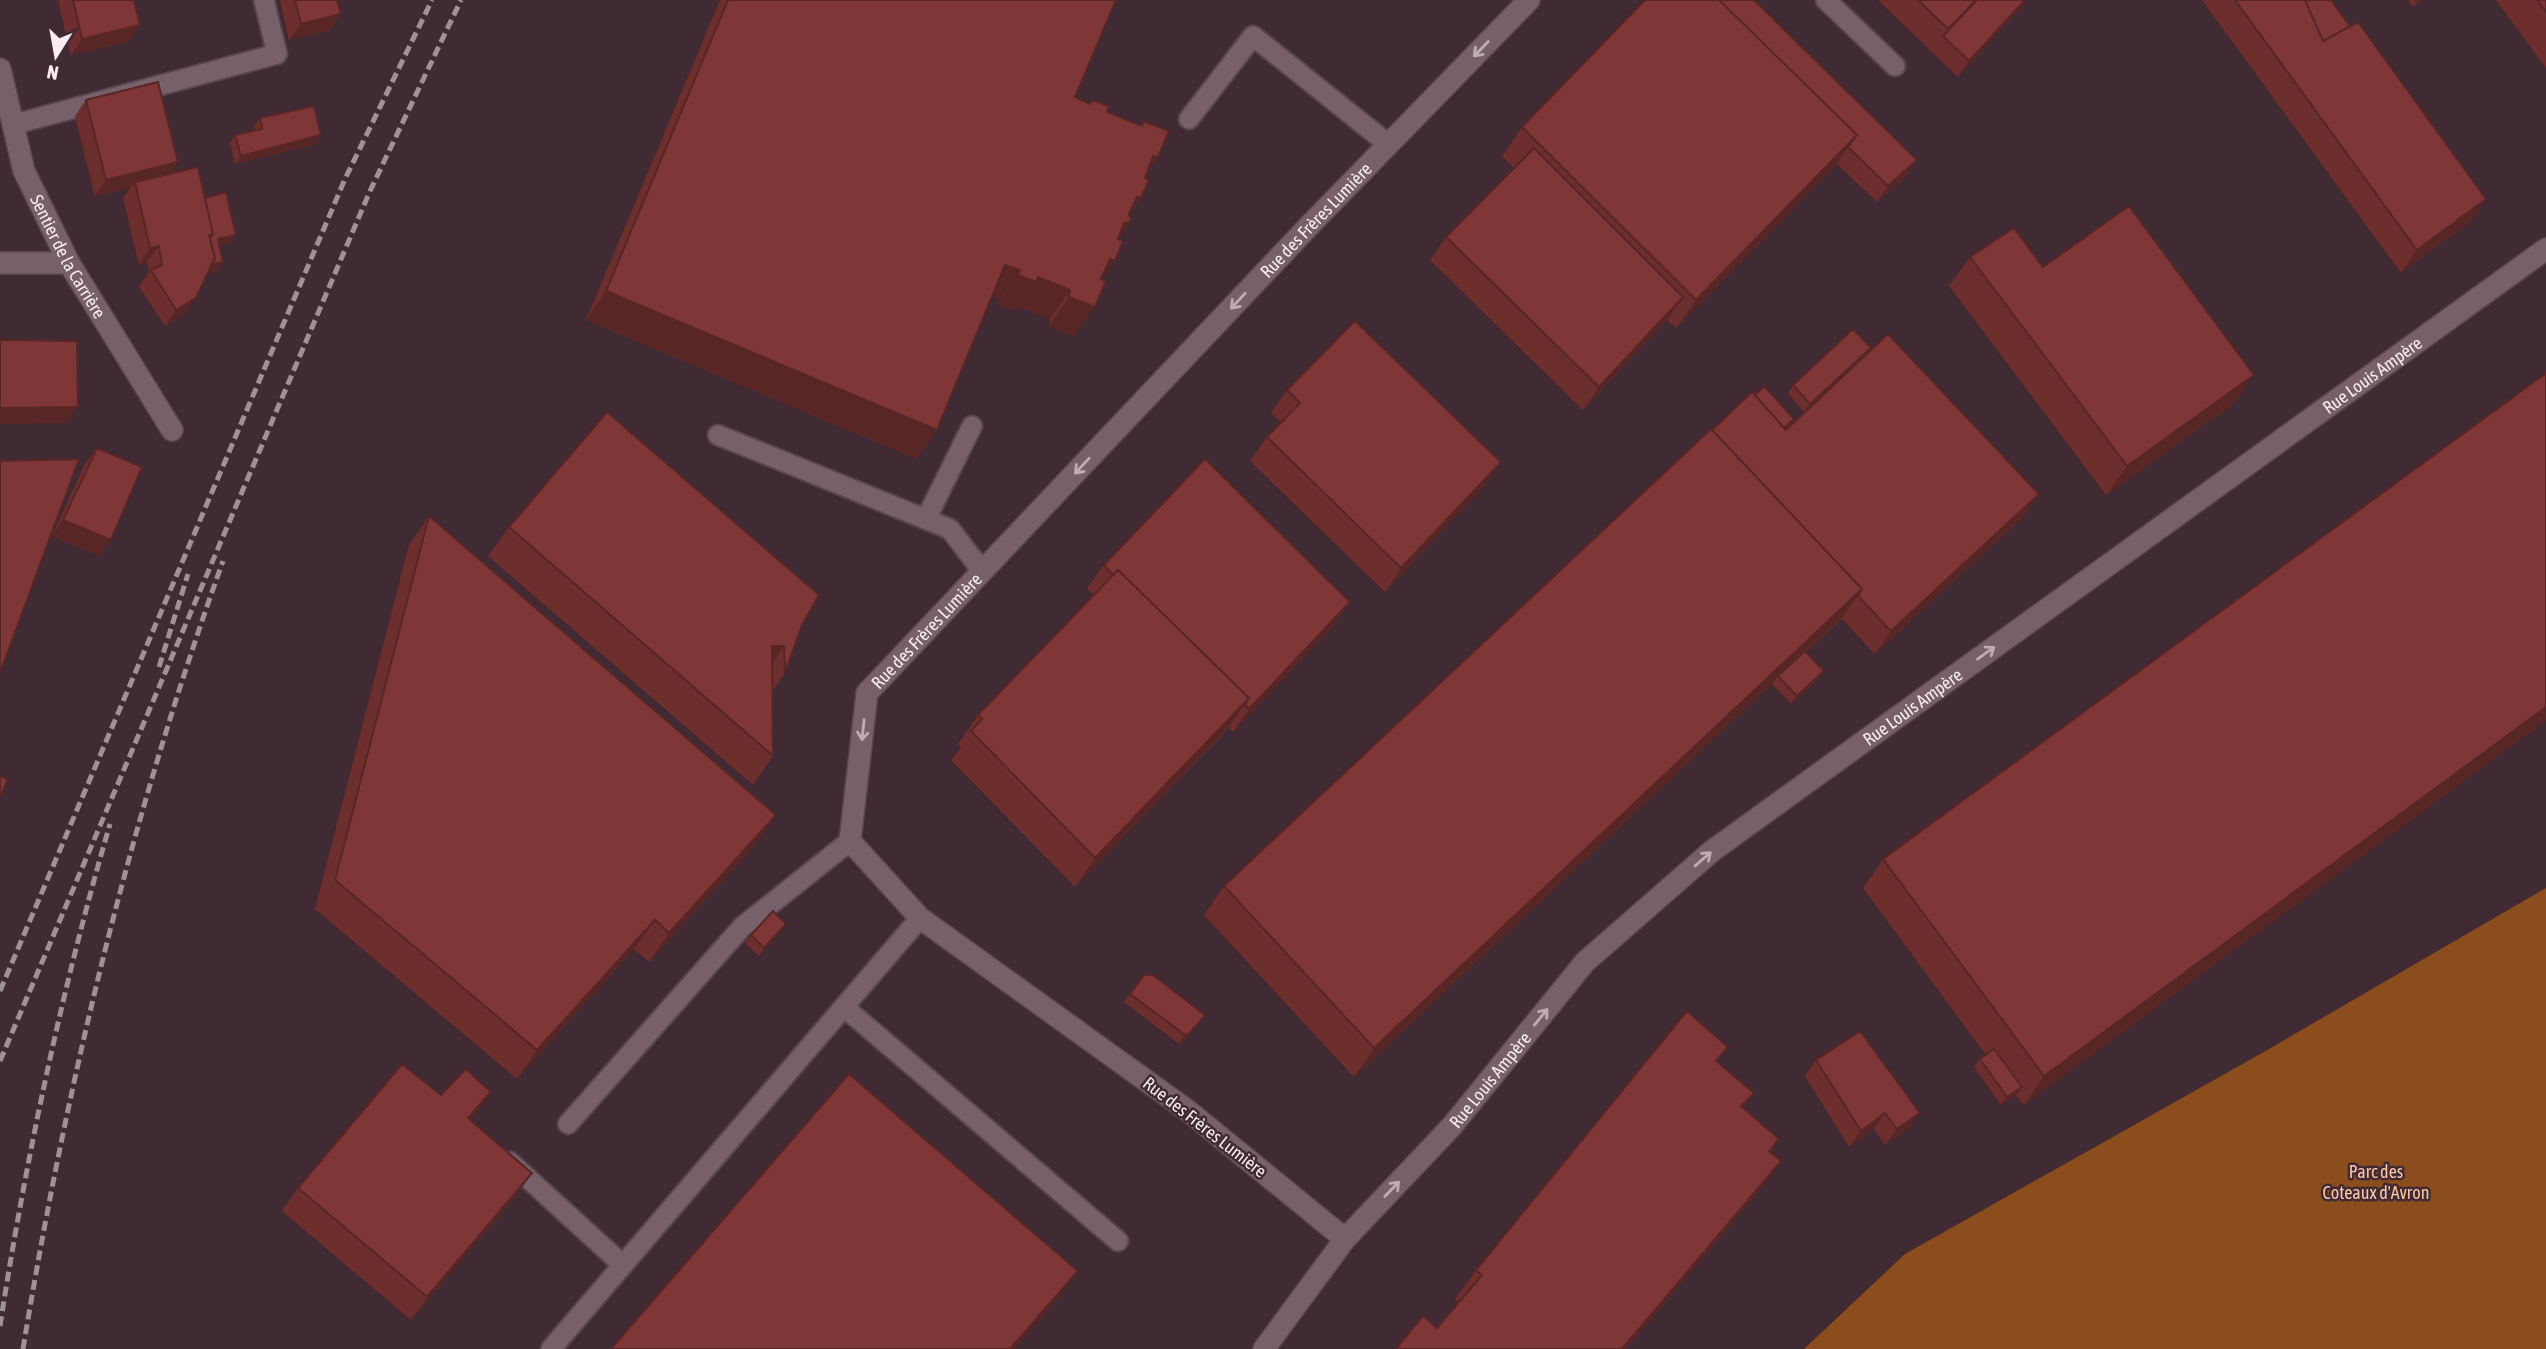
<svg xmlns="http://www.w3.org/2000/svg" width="2546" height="1349" viewBox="0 0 2546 1349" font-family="'Asap Condensed',sans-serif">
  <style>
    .forest { fill: #8b4d1e }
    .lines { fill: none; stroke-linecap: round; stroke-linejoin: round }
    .lane-casing { stroke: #59464e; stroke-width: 23 }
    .street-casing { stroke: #59464e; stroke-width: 24 }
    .lane { stroke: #78606a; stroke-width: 19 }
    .street { stroke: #78606a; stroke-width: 21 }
    .rail { stroke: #a29097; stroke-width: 5; stroke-dasharray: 10 5; stroke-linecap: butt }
    .wall { fill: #6d2e2e }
    .shaded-wall { fill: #592626 }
    .building { fill: #7f3636; stroke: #592626; stroke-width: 2 }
    .oneway { stroke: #c0adb4 }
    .labels { text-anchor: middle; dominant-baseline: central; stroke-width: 5; stroke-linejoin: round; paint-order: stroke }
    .street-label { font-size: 18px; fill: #faecf1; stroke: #402a34 }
    .park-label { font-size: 18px; fill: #ffc8a4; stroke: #402a34 }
  </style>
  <rect width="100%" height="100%" fill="#402a34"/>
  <path class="forest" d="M 2546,888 L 2546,1349 L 1804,1349 L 1905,1254 L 2262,1053 Z"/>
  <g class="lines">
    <defs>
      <path id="lane" d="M 1826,0 L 1895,66
        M 1189,119 L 1253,36 L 1388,144
        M 15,124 L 277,54 L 264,0
        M 718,435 L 950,529 L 982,571
        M 926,519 L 972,426
        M 844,1007 L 1118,1241
        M 568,1124 L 742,927 L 850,841
        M 510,1162 L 623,1265
        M 551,1349 L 920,918"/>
      <g id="street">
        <path id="s1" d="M 0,69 L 24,171 L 69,263 L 172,430"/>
        <path d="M 0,263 L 69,263"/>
        <path id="s2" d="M 1345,1239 L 1187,1110 L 920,918 L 850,841 L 867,693 L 1307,228 L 1529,0"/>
        <path id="s3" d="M 1264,1349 L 1345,1239 L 1452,1126 L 1585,962 L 1712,851 L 2546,249"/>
      </g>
    </defs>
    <use href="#lane" class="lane-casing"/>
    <use href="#street" class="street-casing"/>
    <use href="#lane" class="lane"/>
    <use href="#street" class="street"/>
    <path class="rail" d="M 159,667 L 188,574
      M 0,991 L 345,179 L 432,0
      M 0,1061 L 370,191 L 461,0
      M 0,1326 C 26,1158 62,988 110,824
      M 23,1349 C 67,1081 131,817 223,561"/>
  </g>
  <path class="wall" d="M 58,0 L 134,0 L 140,25 L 129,41 L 71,55 Z
    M 281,0 L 337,0 L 341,14 L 330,30 L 289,40 L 280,1 Z
    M 720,0 L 1116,0 L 1075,97 L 1089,103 L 1092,100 L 1107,112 L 1140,125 L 1143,121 L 1158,157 L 1147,173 L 1141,198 L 1130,214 L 1102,280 L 1074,336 L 1049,326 L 1050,319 L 1019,307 L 1016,311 L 997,304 L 1000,299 L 992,296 L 917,459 L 586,320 Z
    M 1645,0 L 1917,160 L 1906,176 L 1877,202 L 1837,164 L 1676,328 L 1667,320 L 1583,410 L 1430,260 L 1446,237 L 1514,168 L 1502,156 L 1522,127 Z
    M 1878,0 L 2028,0 L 1958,77 Z
    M 2202,0 L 2331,0 L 2350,26 L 2486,199 L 2470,222 L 2401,273 Z
    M 2408,0 L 2423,0 L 2413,7 Z
    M 2496,0 L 2546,0 L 2546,68 Z
    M 86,100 L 178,162 L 170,173 L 205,198 L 231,243 L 219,245 L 217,271 L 208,273 L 185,314 L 165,326 L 139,286 L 149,272 L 147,262 L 139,265 L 123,198 L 130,188 L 95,196 L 75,116 Z
    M 260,118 L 321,135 L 315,144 L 235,164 L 230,143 L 235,135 L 255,130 L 254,126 Z
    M 1970,257 L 2043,267 L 2234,404 L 2106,495 L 1949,286 Z
    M 1871,348 L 1866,354 L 2039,494 L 2023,517 L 1875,654 L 1842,619 L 1806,652 L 1818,679 L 1791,704 L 1772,684 L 1773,683 L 1354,1077 L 1204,915 L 1224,886 L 1712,430 L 1755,395 L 1794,419 L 1786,430 L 1804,412 L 1788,393 L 1793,385 Z
    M 2546,373 L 2024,1105 L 2016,1095 L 2001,1105 L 1974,1067 L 1980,1059 L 1986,1055 L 1863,888 L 1883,859 Z
    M 1287,390 L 1501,462 L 1485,485 L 1385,592 L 1250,461 L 1267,437 L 1281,423 L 1271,413 Z
    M 97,448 L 99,556 L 52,536 L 85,464 Z
    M 429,516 L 776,815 L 756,844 L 649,962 L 634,949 L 517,1079 L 315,909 L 409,545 Z
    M 509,527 L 802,625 L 785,673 L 772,692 L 773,756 L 753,785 L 488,556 Z
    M 1104,565 L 1334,625 L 1233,732 L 1229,728 L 1075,887 L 951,760 L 961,747 L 958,744 L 978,715 L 1094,595 L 1087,588 Z
    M 786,924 L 780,933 L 759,956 L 745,943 L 751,935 Z
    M 1144,975 L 1205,1015 L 1184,1041 L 1179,1044 L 1124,1002 Z
    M 1816,1060 L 1908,1129 L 1885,1145 L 1874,1129 L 1849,1147 L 1805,1076 Z
    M 1717,1062 L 1754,1093 L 1743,1108 L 1779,1139 L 1771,1152 L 1781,1161 L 1760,1190 L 1626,1349 L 1396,1349 L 1437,1328 L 1459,1302 L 1455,1299 L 1476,1270 Z
    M 491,1092 L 470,1120 L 532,1173 L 516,1196 L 411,1320 L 282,1211 L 298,1188 L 441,1095 Z"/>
  <path class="shaded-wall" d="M 2025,0 L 2028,0 L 1958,77 L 1969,61 Z
    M 2418,0 L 2423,0 L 2413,7 Z
    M 341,14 L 330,30 L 289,40 L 301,24 Z
    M 140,25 L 129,41 L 71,55 L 82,39 Z
    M 321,135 L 315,144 L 235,164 L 241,156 Z
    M 1857,135 L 1837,164 L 1676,328 L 1696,300 Z
    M 1153,156 L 1158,157 L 1138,186 Z
    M 1917,160 L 1906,176 L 1877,202 L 1888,186 Z
    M 178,162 L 167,179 L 135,182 L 130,188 L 95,196 L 106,180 Z
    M 1137,197 L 1141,198 L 1120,227 Z
    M 2486,199 L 2470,222 L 2401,273 L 2417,250 Z
    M 1131,221 L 1111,250 L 1124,223 Z
    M 236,235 L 231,243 L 212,247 L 218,239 Z
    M 159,246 L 147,262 L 139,265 L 150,248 Z
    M 1110,259 L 1115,261 L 1094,290 Z
    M 223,262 L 217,271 L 204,274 L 209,265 Z
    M 1005,265 L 1020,270 L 1000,299 L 985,294 Z
    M 1017,275 L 1038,277 L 1070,290 L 1050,319 L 1019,307 L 1016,311 L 997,304 Z
    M 606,291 L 937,430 L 917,459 L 586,320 Z
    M 1069,297 L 1095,307 L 1074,336 L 1049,326 Z
    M 1683,297 L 1667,320 L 1583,410 L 1599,387 Z
    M 196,298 L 185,314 L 165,326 L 176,310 Z
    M 1871,348 L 1865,356 L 1804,412 L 1810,404 Z
    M 2254,375 L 2234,404 L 2106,495 L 2127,466 Z
    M 78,407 L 67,423 L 0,424 L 0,408 Z
    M 1501,462 L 1485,485 L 1385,592 L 1401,568 Z
    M 2039,494 L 2023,517 L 1875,654 L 1891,631 Z
    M 63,520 L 111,540 L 99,556 L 52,536 Z
    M 1862,589 L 1842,618 L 1779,677 L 1778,676 L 1773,683 L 1354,1077 L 1374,1048 Z
    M 1350,602 L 1334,625 L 1233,732 L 1249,709 Z
    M 772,646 L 784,646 L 764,675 Z
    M 1824,671 L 1818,679 L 1791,704 L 1797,696 Z
    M 1249,698 L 1229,727 L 1075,887 L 1095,858 Z
    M 2546,707 L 2546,721 L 2024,1105 L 2044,1076 Z
    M 776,815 L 756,844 L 649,962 L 669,933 Z
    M 655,920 L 634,949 L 517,1079 L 537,1050 Z
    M 786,924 L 780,933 L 759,956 L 764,948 Z
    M 1205,1015 L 1184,1041 L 1179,1044 L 1185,1035 Z
    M 2022,1087 L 2016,1095 L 2001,1105 L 2007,1097 Z
    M 491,1092 L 475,1115 L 452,1141 L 468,1118 Z
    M 1754,1093 L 1733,1122 L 1741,1106 Z
    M 1885,1113 L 1874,1129 L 1849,1147 L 1861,1131 Z
    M 1920,1113 L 1908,1129 L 1885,1145 L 1897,1129 Z
    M 1781,1161 L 1760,1190 L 1626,1349 L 1622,1349 Z
    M 532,1173 L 516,1196 L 411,1320 L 427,1297 Z
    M 1078,1271 L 1057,1300 L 1015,1349 L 1010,1349 Z"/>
  <path class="building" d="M 73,0 L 134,0 L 140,25 L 82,39 Z
    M 295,0 L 337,0 L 341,14 L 301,24 Z
    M 728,0 L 1116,0 L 1075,97 L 1090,104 L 1092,100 L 1109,106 L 1107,112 L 1142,126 L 1143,121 L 1169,131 L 1158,157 L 1153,156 L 1145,178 L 1149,180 L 1141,198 L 1137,197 L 1129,214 L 1131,221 L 1124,223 L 1118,239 L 1123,241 L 1115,261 L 1110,259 L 1101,279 L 1106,281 L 1095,307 L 1069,297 L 1070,290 L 1038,277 L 1036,282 L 1017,275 L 1020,270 L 1005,265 L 937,430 L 606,291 Z
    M 1645,0 L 1719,0 L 1857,135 L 1696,300 L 1522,127 Z
    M 1719,0 L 1754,0 L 1917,160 L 1888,186 L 1848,147 L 1857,135 Z
    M 1918,0 L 1976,0 L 1948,29 Z
    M 1977,0 L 2025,0 L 1969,61 L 1943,36 Z
    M 2235,0 L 2305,0 L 2323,41 L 2358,22 L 2486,199 L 2417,250 Z
    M 2305,0 L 2331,0 L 2350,26 L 2323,41 Z
    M 2537,0 L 2546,0 L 2546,12 Z
    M 158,82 L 178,162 L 106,180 L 86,100 Z
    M 314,106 L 321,135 L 241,156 L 235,135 L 262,129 L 260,118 Z
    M 1534,148 L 1683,297 L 1599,387 L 1446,237 Z
    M 198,167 L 213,234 L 209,235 L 215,258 L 196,298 L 176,310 L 151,270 L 162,265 L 159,246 L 150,248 L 135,182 Z
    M 226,192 L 236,235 L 218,239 L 223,262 L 211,265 L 215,258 L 210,238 L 213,234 L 205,198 Z
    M 2129,206 L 2254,375 L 2127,466 L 1970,257 L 2014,228 L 2043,267 Z
    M 1355,321 L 1501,462 L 1401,568 L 1267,437 L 1300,403 L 1287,390 Z
    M 1853,329 L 1871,348 L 1810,404 L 1793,385 Z
    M 1888,334 L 2039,494 L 1891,631 L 1858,596 L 1862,589 L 1712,430 L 1752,392 L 1786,430 Z
    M 0,340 L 77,341 L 78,407 L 0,408 Z
    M 2546,373 L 2546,707 L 2044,1076 L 1883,859 Z
    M 1764,386 L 1794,419 L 1784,428 L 1755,395 Z
    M 607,412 L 819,595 L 802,625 L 785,673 L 784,646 L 772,646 L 773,756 L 509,527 Z
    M 1711,429 L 1862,589 L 1374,1048 L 1224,886 Z
    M 97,448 L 142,467 L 111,540 L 63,520 Z
    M 79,459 L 0,673 L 0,461 Z
    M 1205,459 L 1350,602 L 1249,709 L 1245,705 L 1249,698 L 1118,570 L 1113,575 L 1104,565 Z
    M 429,516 L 776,815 L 669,933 L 655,920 L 537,1050 L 335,880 Z
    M 1118,570 L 1249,698 L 1095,858 L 971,731 L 982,719 L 978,715 Z
    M 1805,651 L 1824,671 L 1797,696 L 1778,676 Z
    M 0,776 L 8,779 L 0,798 Z
    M 773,911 L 786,924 L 764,948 L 751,935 Z
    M 1144,975 L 1153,975 L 1205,1015 L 1190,1033 L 1185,1035 L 1130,994 Z
    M 1687,1011 L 1728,1047 L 1716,1061 L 1754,1093 L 1741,1106 L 1779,1139 L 1769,1151 L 1781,1161 L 1622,1349 L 1396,1349 L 1423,1316 L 1437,1328 L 1482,1275 L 1476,1270 Z
    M 1860,1031 L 1920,1113 L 1897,1129 L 1885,1113 L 1861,1131 L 1816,1060 Z
    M 1994,1049 L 2022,1087 L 2007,1097 L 1980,1059 Z
    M 402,1064 L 441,1095 L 466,1069 L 491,1092 L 468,1118 L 532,1173 L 427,1297 L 298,1188 Z
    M 849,1074 L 1078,1271 L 1010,1349 L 611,1349 Z"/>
  <defs><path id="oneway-shaft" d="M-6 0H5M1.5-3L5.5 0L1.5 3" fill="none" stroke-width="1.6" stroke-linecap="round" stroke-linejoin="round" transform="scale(1.75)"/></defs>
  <g class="oneway">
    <use href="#oneway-shaft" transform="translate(1481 49) rotate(134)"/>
    <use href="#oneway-shaft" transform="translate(1238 301) rotate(133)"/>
    <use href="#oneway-shaft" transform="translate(1082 466) rotate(133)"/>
    <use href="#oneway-shaft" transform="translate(1986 653) rotate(-36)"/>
    <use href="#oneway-shaft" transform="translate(863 730) rotate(96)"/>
    <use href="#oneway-shaft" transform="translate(1703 859) rotate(-41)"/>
    <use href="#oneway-shaft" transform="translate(1541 1017) rotate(-51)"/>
    <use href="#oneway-shaft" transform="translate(1392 1189) rotate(-46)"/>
  </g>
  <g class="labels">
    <g class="street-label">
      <text stroke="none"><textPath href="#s2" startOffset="1438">Rue des Frères Lumière</textPath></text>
      <text stroke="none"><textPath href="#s1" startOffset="201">Sentier de la Carrière</textPath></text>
      <text stroke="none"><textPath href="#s3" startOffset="1486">Rue Louis Ampère</textPath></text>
      <text stroke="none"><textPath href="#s2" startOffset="872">Rue des Frères Lumière</textPath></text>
      <text stroke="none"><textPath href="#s3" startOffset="919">Rue Louis Ampère</textPath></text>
      <text stroke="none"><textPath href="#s3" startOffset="352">Rue Louis Ampère</textPath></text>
      <text transform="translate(1205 1127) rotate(38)">Rue des Frères Lumière</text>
    </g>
    <g class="park-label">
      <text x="2376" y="1171">Parc des<tspan x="2376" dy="21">Coteaux d'Avron</tspan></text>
    </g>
  </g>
  <g transform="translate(56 56) rotate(191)" stroke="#402a34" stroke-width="5" paint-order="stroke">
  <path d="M0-5L12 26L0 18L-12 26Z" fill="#faecf1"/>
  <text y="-10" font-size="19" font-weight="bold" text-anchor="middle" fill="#faecf1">N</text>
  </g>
</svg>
